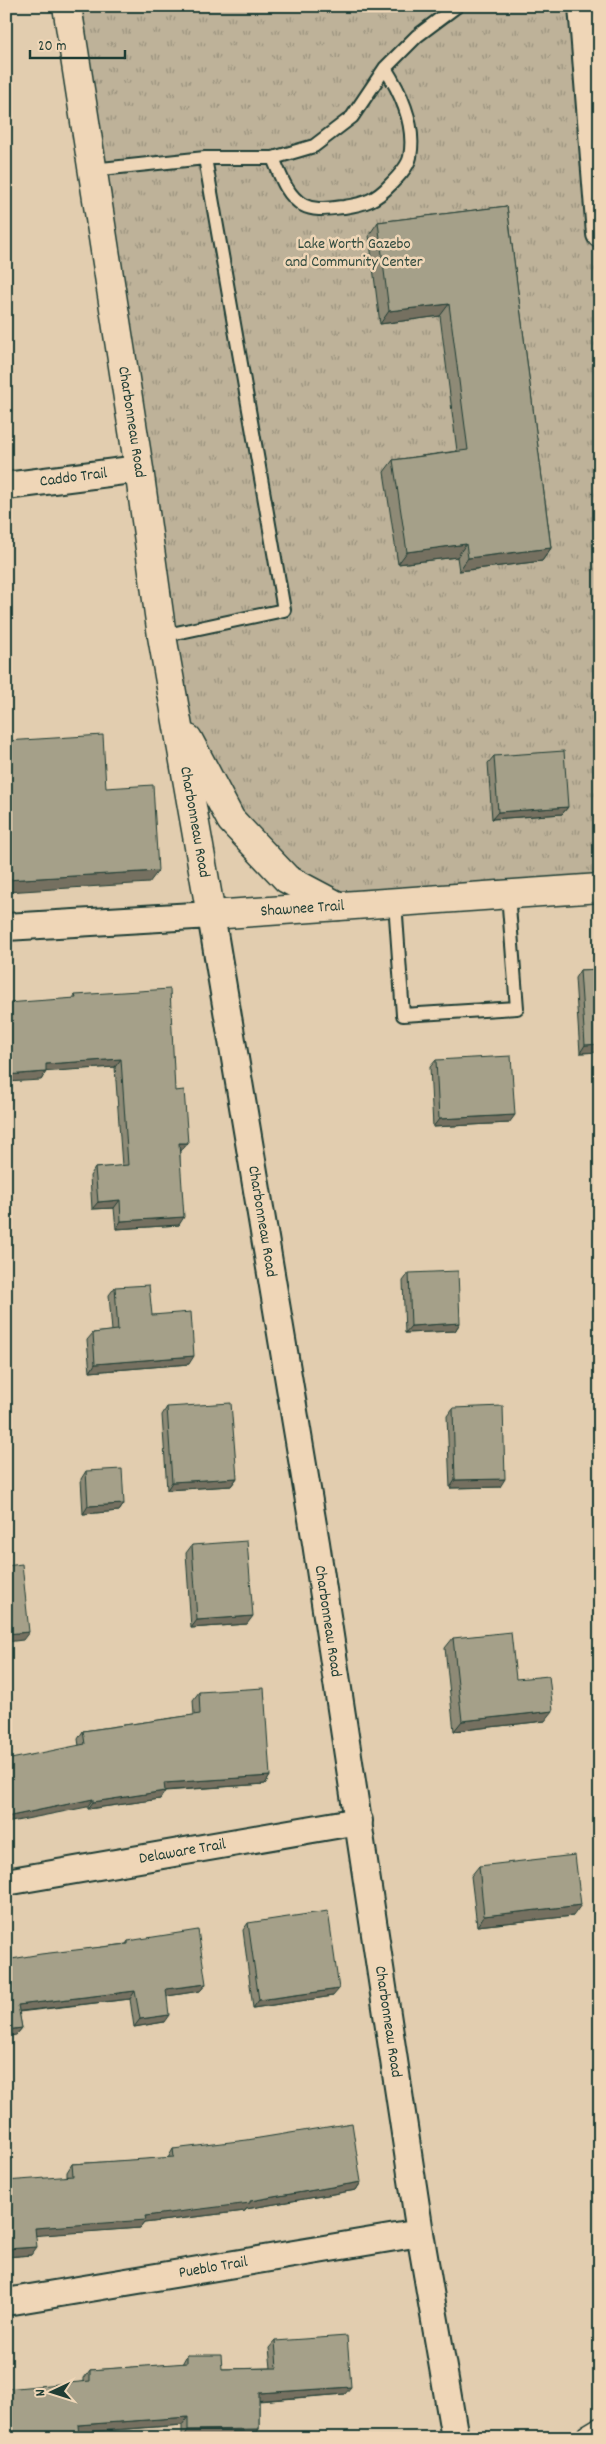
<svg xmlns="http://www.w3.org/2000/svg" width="606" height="2444" viewBox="0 0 606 2444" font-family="Dekko,sans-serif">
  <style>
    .park { fill: url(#park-tufts); stroke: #6e7866 }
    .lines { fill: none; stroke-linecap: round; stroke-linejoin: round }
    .lane-casing { stroke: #1f3d34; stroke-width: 16 }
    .street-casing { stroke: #1f3d34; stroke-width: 30 }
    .secondary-casing { stroke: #1f3d34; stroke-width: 31 }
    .lane { stroke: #efd6b7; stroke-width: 12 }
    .street { stroke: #efd6b7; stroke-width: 26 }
    .secondary { stroke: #efd6b7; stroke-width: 28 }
    .wall { fill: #8e8a76; stroke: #1f3d34 }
    .shaded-wall { fill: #747060; stroke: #1f3d34 }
    .building { fill: #a5a089; stroke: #1f3d34 }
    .labels { text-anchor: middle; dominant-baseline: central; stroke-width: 5; stroke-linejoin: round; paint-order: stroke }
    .park-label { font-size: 16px; fill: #2f493e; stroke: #efd6b7 }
    .street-label { font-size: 16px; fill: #1f3d34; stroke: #efd6b7 }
  </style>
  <defs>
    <pattern id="park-tufts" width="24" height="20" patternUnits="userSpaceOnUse" patternTransform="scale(1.25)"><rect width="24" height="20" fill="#beb299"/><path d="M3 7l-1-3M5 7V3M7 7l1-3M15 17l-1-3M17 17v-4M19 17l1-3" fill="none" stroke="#9a927e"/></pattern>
  </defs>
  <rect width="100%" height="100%" fill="#e2cdaf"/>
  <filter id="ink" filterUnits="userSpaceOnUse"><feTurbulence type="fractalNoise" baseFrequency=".02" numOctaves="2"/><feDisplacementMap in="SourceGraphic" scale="10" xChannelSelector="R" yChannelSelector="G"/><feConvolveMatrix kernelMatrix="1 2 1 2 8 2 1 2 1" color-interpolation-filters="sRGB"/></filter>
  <g filter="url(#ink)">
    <path class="park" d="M 67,6 L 583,6 L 600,210 L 600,888 L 338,906 L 259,849 L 176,716 Z"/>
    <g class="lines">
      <defs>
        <path id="lane" d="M 205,158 L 273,158 L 314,146 L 352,117 L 385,68 L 417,36 L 457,6
          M 273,158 C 280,174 286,195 303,205 C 316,212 330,208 344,207 C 365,204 376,200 390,185 C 397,178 408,167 410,157 C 416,126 401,93 385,68
          M 92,170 L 205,158 L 284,610 L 162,636
          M 395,902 L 403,1015 L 517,1008 L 508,894"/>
        <g id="street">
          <path d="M 582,6 L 600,234"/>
          <path id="s1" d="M 6,486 L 139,469"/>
          <path id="s2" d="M 6,927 L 211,915 L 316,1543 L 420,2233 L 455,2438"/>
          <path id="s3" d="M 6,1882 L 359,1821"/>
          <path id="s4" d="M 6,2302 L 420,2233"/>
        </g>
        <g id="secondary">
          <path id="s5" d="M 67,6 L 139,469 L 162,636 L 211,915 L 600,888"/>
          <path d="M 188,739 L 231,820 L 287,879 L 338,906"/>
          <path d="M 590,2438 L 600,2432"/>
        </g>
      </defs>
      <use href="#lane" class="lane-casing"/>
      <use href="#street" class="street-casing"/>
      <use href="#secondary" class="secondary-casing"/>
      <use href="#lane" class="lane"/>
      <use href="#street" class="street"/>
      <use href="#secondary" class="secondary"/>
    </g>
    <path class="wall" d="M 507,206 L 551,548 L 542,561 L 459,571 L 457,557 L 398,564 L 384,472 L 393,460 L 457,451 L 440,316 L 380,324 L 369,235 L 378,222 Z
      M 494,756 L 568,807 L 562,814 L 492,819 L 488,763 Z
      M 600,969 L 600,1052 L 580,1053 L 575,978 L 580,970 Z
      M 75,995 L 175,1091 L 188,1143 L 182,1150 L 180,1150 L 179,1225 L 116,1229 L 114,1208 L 92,1209 L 90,1176 L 95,1168 L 122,1166 L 115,1067 L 46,1071 L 41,1080 L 73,998 Z
      M 436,1060 L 509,1123 L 433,1127 L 430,1067 Z
      M 409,1273 L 460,1323 L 455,1331 L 405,1333 L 403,1281 Z
      M 115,1287 L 152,1315 L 189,1364 L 90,1372 L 87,1340 L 93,1333 L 112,1331 L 109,1295 Z
      M 167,1407 L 237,1478 L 231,1486 L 167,1490 L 162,1415 Z
      M 453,1408 L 500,1487 L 450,1488 L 447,1416 Z
      M 86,1471 L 124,1504 L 119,1511 L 83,1514 L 81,1479 Z
      M 192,1545 L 247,1624 L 191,1628 L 186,1553 Z
      M 453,1638 L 516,1679 L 545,1721 L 454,1731 L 445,1648 Z
      M 199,1692 L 270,1776 L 265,1784 L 165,1791 L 160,1799 L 88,1809 L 78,1739 L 83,1731 L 194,1715 L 193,1700 Z
      M 479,1866 L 573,1916 L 477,1926 L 471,1876 Z
      M 248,1923 L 333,1996 L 253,2008 L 243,1930 Z
      M 128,1941 L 206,1984 L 200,1991 L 167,1996 L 164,2022 L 134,2027 L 130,1999 L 19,2012 L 22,2028 L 16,2035 L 6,1960 L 126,1944 Z
      M 173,2149 L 361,2182 L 356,2190 L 246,2209 L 245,2211 L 144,2223 L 140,2228 L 36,2235 L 31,2255 L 6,2257 L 67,2177 L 67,2172 L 72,2164 L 168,2158 Z
      M 275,2341 L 345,2394 L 259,2401 L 259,2429 L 254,2437 L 182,2438 L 182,2425 L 6,2438 L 84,2381 L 84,2378 L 90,2370 L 182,2364 L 187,2355 L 222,2369 L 271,2368 L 269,2348 Z"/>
    <path class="shaded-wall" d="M 449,304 L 440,316 L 380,324 L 389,311 Z
      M 466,544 L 457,557 L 398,564 L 407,552 Z
      M 551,548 L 542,561 L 459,571 L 468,558 Z
      M 568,807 L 562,814 L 492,819 L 498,812 Z
      M 158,871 L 149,883 L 6,892 L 6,880 Z
      M 600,1044 L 600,1052 L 580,1053 L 585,1045 Z
      M 121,1059 L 115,1067 L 40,1072 L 46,1064 Z
      M 46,1072 L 41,1080 L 6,1082 L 6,1075 Z
      M 515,1115 L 509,1123 L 433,1127 L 439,1119 Z
      M 179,1143 L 188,1143 L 182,1150 L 174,1151 Z
      M 120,1200 L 114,1208 L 92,1209 L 98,1202 Z
      M 184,1217 L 179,1225 L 116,1229 L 121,1221 Z
      M 460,1323 L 455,1331 L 405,1333 L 411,1326 Z
      M 194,1356 L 189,1364 L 90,1372 L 95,1364 Z
      M 237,1478 L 231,1486 L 167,1490 L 172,1482 Z
      M 505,1479 L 500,1487 L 450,1488 L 455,1480 Z
      M 124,1504 L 119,1511 L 83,1514 L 88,1506 Z
      M 253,1616 L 247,1624 L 191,1628 L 197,1620 Z
      M 29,1632 L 23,1640 L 6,1642 L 6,1634 Z
      M 553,1711 L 545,1721 L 454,1731 L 462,1721 Z
      M 270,1776 L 265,1784 L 159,1791 L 164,1783 Z
      M 165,1791 L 160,1799 L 88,1809 L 93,1802 Z
      M 93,1799 L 87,1807 L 6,1823 L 6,1817 Z
      M 581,1905 L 573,1916 L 477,1926 L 484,1916 Z
      M 206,1984 L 200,1991 L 161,1997 L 166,1989 Z
      M 339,1989 L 333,1996 L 253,2008 L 259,2000 Z
      M 135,1991 L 130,1999 L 13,2012 L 18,2005 Z
      M 169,2015 L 164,2022 L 134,2027 L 140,2019 Z
      M 22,2028 L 16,2035 L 6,2037 L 6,2030 Z
      M 361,2182 L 356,2190 L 246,2209 L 245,2211 L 144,2223 L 140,2228 L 30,2236 L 35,2228 L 145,2216 L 250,2201 Z
      M 37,2247 L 31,2255 L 6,2257 L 6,2249 Z
      M 351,2387 L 345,2394 L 253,2401 L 259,2393 Z
      M 188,2417 L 182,2425 L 72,2433 L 78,2425 Z
      M 259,2429 L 254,2437 L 183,2438 L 188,2430 Z"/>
    <path class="building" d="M 507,206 L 551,548 L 468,558 L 466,544 L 407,552 L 393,460 L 468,450 L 449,304 L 389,311 L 378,222 Z
      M 103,735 L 106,788 L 153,785 L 158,871 L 6,880 L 6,741 Z
      M 564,751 L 568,807 L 498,812 L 494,756 Z
      M 600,969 L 600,1044 L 585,1045 L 580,970 Z
      M 170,989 L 175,1091 L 184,1090 L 188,1143 L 179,1143 L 184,1217 L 121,1221 L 120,1200 L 98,1202 L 95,1168 L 128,1165 L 121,1059 L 46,1064 L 46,1072 L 6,1075 L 6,1003 L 76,998 L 75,995 Z
      M 511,1056 L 515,1115 L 439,1119 L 436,1060 Z
      M 458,1271 L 460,1323 L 411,1326 L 409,1273 Z
      M 149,1285 L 152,1315 L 191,1312 L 194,1356 L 95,1364 L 93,1333 L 118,1330 L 115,1287 Z
      M 231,1403 L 237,1478 L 172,1482 L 167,1407 Z
      M 503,1406 L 505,1479 L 455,1480 L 453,1408 Z
      M 122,1469 L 124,1504 L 88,1506 L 86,1471 Z
      M 247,1541 L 253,1616 L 197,1620 L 192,1545 Z
      M 22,1564 L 29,1632 L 6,1634 L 6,1566 Z
      M 511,1632 L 516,1679 L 549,1676 L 553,1711 L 462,1721 L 453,1638 Z
      M 264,1688 L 270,1776 L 164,1783 L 165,1791 L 93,1802 L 93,1799 L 6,1817 L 6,1760 L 85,1744 L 83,1731 L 200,1714 L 199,1692 Z
      M 575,1855 L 581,1905 L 484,1916 L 479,1866 Z
      M 328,1911 L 339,1989 L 259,2000 L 248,1923 Z
      M 198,1930 L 206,1984 L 166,1989 L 169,2015 L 140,2019 L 135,1991 L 18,2005 L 22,2028 L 6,2030 L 6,1960 L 41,1954 L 128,1944 L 128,1941 Z
      M 352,2123 L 361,2182 L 250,2201 L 250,2203 L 145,2216 L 146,2220 L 35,2228 L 37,2247 L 6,2249 L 6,2181 L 73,2176 L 72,2164 L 174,2157 L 173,2149 L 247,2140 Z
      M 347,2336 L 351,2387 L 259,2393 L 259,2429 L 188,2430 L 188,2417 L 78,2425 L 79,2438 L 6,2438 L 6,2389 L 90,2381 L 90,2370 L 187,2363 L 187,2355 L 221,2355 L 222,2369 L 277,2368 L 275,2341 Z"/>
  </g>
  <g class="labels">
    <g class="park-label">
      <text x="354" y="244">Lake Worth Gazebo<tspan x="354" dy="18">and Community Center</tspan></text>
    </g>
    <g class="street-label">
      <text stroke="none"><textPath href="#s5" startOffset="421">Charbonneau Road</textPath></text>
      <text stroke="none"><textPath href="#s1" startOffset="68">Caddo Trail</textPath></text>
      <text stroke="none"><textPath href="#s5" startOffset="826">Charbonneau Road</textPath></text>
      <text stroke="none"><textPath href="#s5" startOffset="1012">Shawnee Trail</textPath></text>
      <text stroke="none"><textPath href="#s2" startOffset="516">Charbonneau Road</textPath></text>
      <text stroke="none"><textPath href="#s2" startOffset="921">Charbonneau Road</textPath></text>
      <text stroke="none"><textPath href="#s3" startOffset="179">Delaware Trail</textPath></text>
      <text stroke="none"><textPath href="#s2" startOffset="1326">Charbonneau Road</textPath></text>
      <text stroke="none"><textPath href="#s4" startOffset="210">Pueblo Trail</textPath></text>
    </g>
  </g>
  <rect width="606" height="2444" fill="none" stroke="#efd6b7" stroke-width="25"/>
  <rect x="12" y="12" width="581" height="2419" fill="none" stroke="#1f3d34" stroke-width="2" filter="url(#ink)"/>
  <g transform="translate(52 2392) rotate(266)" stroke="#efd6b7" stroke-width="4" paint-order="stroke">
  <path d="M0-4L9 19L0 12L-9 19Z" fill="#1f3d34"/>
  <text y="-8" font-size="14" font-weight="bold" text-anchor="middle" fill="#1f3d34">N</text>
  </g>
  <path d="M30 50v8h95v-8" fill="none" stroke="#1f3d34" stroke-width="2.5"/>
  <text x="38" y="50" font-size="15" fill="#1f3d34" stroke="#efd6b7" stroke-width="4" paint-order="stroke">20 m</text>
</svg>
